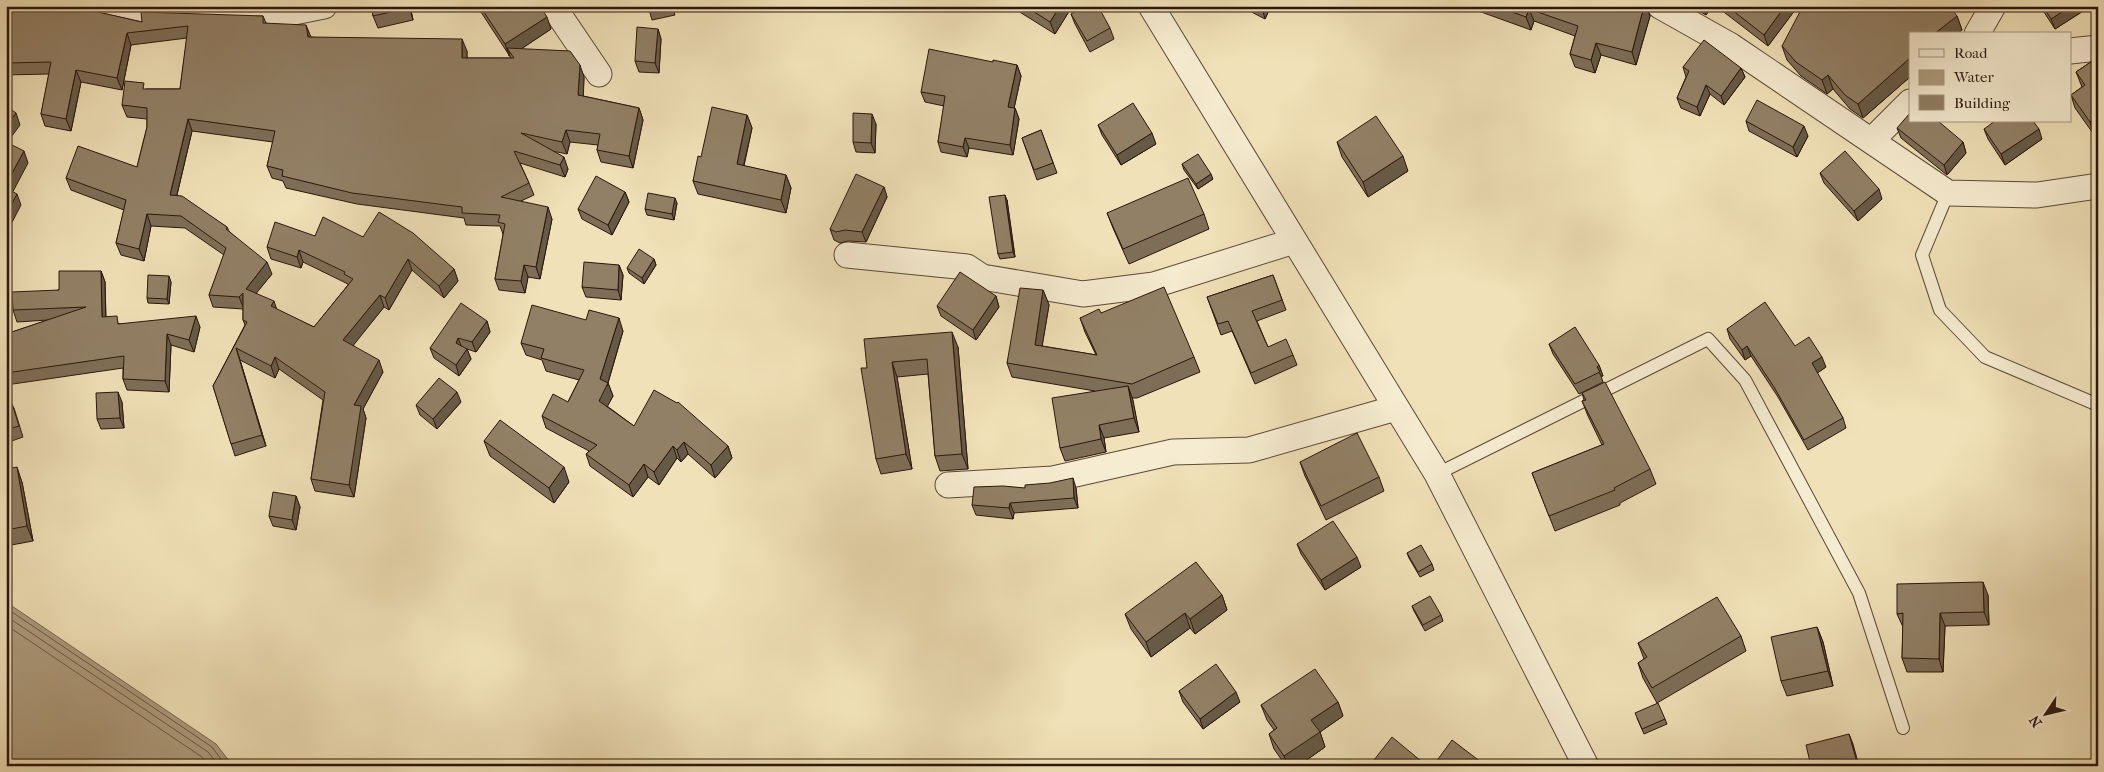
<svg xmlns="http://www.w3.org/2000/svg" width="2104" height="772" viewBox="0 0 2104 772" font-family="'IM FELL French Canon',serif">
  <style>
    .water { fill: #ae9c7e; stroke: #7a6651 }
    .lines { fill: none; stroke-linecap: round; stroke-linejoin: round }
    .shore { stroke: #6c5946; stroke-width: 1 }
    .lane-casing { stroke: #5c4938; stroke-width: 14 }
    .street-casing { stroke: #5c4938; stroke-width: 27 }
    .lane { stroke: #f6ecd1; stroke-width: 12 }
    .street { stroke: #f6ecd1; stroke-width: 25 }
    .wall { fill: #7e6e58; stroke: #2b160d }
    .shaded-wall { fill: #665a47; stroke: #2b160d }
    .building { fill: #928066; stroke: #2b160d }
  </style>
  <rect width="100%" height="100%" fill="#f1e1b8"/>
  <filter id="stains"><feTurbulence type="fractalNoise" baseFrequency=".004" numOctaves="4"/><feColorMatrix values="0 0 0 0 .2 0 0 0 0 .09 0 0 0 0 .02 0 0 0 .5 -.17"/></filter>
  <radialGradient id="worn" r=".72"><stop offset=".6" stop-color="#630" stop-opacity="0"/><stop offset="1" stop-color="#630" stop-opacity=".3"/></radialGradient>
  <path class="water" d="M 6,602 L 216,744 L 233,766 L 6,766 Z"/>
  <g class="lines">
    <path class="shore" d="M 6,608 L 212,747 L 226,766
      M 6,616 L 208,752 L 219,766
      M 6,625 L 202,757 L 209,766"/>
    <defs>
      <path id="lane" d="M 1948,193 L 1922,255 L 1940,310 L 1985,357 L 2098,405
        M 1437,474 L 1708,339 L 1745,380 L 1859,593 L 1903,728"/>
      <path id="street" d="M 111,6 L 126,9 L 284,14 L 324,6
        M 553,6 L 599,74
        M 1151,6 L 1437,474 L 1586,766
        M 1660,6 L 1731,46 L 1948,193 L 2037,195 L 2098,186
        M 1977,34 L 1993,6
        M 2070,51 L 2098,48
        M 1872,140 L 1910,102
        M 847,255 L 967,267 L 982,277 L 1083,294 L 1154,285 L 1294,241
        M 948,485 L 1053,479 L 1173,452 L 1249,450 L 1396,408"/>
    </defs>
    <use href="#lane" class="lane-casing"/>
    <use href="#street" class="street-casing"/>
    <use href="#lane" class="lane"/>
    <use href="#street" class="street"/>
  </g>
  <path class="wall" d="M 371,6 L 410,6 L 413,20 L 378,28 L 373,16 Z
    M 477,6 L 540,6 L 551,29 L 521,49 L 584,77 L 583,96 L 639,108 L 643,120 L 633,168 L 601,162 L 597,150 L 598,145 L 570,142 L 567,154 L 552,151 L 568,169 L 565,177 L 520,163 L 529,183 L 534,195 L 521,201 L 552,219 L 540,279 L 528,277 L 525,293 L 499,290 L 495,279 L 503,235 L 503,234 L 500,226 L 466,225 L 464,218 L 357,204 L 286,188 L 283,181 L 272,178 L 267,166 L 273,142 L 192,131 L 177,195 L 227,227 L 229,231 L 272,274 L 256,293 L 276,309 L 314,327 L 348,285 L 348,284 L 303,262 L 301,268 L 271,259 L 267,247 L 315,236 L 363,237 L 454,269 L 458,281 L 444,298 L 412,270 L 389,310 L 384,307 L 353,345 L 383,372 L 363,409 L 366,418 L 354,497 L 315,491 L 311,479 L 323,400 L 279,369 L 275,378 L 240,360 L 266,446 L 235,456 L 213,386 L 245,325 L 243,320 L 243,309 L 213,307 L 209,295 L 224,255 L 185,228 L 151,226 L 144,261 L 121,255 L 116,243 L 124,210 L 71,190 L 66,178 L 137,167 L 147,127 L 147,119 L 127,117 L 122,105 L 146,89 L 180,89 L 187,38 L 131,45 L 122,90 L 81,82 L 71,131 L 45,126 L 41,114 L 49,74 L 6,75 L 6,14 L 92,11 L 142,22 L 263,16 L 266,23 L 311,37 L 467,51 L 467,58 L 511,58 Z
    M 648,6 L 672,6 L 675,15 L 652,20 Z
    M 1010,6 L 1066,6 L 1068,13 L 1055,34 Z
    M 1240,6 L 1271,6 L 1265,19 Z
    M 1470,6 L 1646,6 L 1650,16 L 1636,65 L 1601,55 L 1595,73 L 1575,67 L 1570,54 L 1575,36 L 1534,21 L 1531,30 L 1470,8 Z
    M 1690,6 L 1712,6 L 1706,15 Z
    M 1716,6 L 1798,6 L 1768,46 Z
    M 2040,6 L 2091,6 L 2055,29 Z
    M 1071,14 L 1110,28 L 1114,39 L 1090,52 L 1075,24 Z
    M 1957,16 L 1962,30 L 1910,34 L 1910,77 L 1863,118 L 1850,109 L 1833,89 L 1827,94 L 1801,76 L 1787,60 L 1782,46 Z
    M 658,29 L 661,39 L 659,73 L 639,72 L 635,61 Z
    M 2098,57 L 2098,134 L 2095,136 L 2075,108 L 2071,95 L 2082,87 L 2076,72 Z
    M 993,62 L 1017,65 L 1021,76 L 1014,108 L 1015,108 L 1019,119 L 1013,155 L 969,148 L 967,157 L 941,152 L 938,142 L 944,106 L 925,102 L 921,92 Z
    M 1683,67 L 1741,68 L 1745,77 L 1724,105 L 1710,94 L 1700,116 L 1681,108 L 1677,98 L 1686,77 Z
    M 747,115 L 752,128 L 744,166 L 786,175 L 791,188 L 786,213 L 698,194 L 693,181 L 701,157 Z
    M 1746,121 L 1808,136 L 1797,157 L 1749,131 Z
    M 876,124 L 875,153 L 856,152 L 853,142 Z
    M 1098,125 L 1156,144 L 1121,165 L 1102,135 Z
    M 1897,128 L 1963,142 L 1966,153 L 1947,175 L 1901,138 Z
    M 1984,129 L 2042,139 L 2005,165 L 1988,139 Z
    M 1041,130 L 1057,173 L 1037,180 L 1022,138 Z
    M 1337,142 L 1408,171 L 1368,197 L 1342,157 Z
    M 1182,164 L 1213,179 L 1198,189 L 1184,170 Z
    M 1820,173 L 1882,199 L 1858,221 L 1824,183 Z
    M 884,187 L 887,197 L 866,242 L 848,241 L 840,243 L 834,240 L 830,229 Z
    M 625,192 L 629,202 L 612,235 L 582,219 L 578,209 Z
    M 1007,200 L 1015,257 L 1000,259 L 998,254 Z
    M 677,203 L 674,220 L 647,215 L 645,209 Z
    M 1107,213 L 1204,214 L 1209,229 L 1129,264 L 1113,228 Z
    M 654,259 L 656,265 L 644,284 L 629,273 L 627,268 Z
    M 619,265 L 623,275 L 621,300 L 586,297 L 582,287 Z
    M 101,271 L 105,282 L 106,317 L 120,324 L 200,327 L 194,352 L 171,345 L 169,392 L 127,390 L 123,379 L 123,368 L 6,385 L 6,334 L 48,320 L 17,322 L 13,310 Z
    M 1273,275 L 1286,310 L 1257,321 L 1268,347 L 1293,355 L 1297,365 L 1255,384 L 1232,331 L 1221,335 L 1207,297 Z
    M 171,282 L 169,304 L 148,303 L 147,298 Z
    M 1043,290 L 1049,305 L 1042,346 L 1096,355 L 1085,332 L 1080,318 L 1101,313 L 1194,357 L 1200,372 L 1137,398 L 1132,398 L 1139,432 L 1104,438 L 1106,452 L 1065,461 L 1060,448 L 1095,391 L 1012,377 L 1007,363 Z
    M 996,296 L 999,307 L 976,340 L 941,316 L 937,306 Z
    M 487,321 L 490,332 L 476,352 L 467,349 L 471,359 L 459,376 L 434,358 L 430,348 Z
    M 1727,329 L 1795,346 L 1826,367 L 1817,373 L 1843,418 L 1846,428 L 1808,450 L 1778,397 L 1751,356 L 1745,360 L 1730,339 Z
    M 623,331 L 608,383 L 613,396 L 607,406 L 634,426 L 728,446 L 732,458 L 715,478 L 688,454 L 681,462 L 677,458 L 659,485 L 648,477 L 633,497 L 590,466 L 586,454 L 589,451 L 546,428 L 542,416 L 568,402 L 579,380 L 546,371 L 542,360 L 526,355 L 521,343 Z
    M 1549,344 L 1599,365 L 1603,376 L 1601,376 L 1603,382 L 1579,394 L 1553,354 Z
    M 958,347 L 968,469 L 940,471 L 935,456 L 928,374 L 897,377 L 912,469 L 881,474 L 876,459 L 867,368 Z
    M 1582,393 L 1650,469 L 1656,484 L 1620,503 L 1620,505 L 1555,531 L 1532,473 L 1602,445 L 1588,416 L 1582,401 L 1584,400 Z
    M 6,397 L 14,408 L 23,437 L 6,443 Z
    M 122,402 L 124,428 L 101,429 L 97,419 Z
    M 461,402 L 437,429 L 420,415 L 416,405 Z
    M 484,441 L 569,482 L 554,503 L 490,456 Z
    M 1300,462 L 1379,477 L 1384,491 L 1326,520 L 1305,476 Z
    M 6,469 L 22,482 L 33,541 L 6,546 Z
    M 1025,488 L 1076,488 L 1078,508 L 1014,513 L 1013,519 L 976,515 L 972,505 Z
    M 296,496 L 300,507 L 296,530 L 273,526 L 269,516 Z
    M 1297,544 L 1361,567 L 1325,590 L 1301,554 Z
    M 1407,553 L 1432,564 L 1434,570 L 1420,577 L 1409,558 Z
    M 1222,595 L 1227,610 L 1195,634 L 1190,628 L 1151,657 L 1131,629 L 1125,614 Z
    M 1988,595 L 1989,625 L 1945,626 L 1943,672 L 1907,672 L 1902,658 L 1903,627 L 1897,614 Z
    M 1412,606 L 1441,615 L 1443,621 L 1425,631 L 1414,611 Z
    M 1817,627 L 1823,642 L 1833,686 L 1787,696 L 1781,681 Z
    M 1741,636 L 1746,651 L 1657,703 L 1643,678 L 1638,663 L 1644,659 L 1638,643 Z
    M 1179,691 L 1240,702 L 1203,729 L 1183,702 Z
    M 1338,702 L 1343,716 L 1320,732 L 1325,747 L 1298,766 L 1286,766 L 1274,749 L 1269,734 L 1274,730 L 1267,720 L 1261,705 Z
    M 1637,718 L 1665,719 L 1667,724 L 1644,734 Z
    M 1374,760 L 1427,766 L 1376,766 Z"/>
  <path class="shaded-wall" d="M 86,6 L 92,6 L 89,21 L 85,9 Z
    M 409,6 L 410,6 L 413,20 Z
    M 1060,6 L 1066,6 L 1068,13 L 1055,34 L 1050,22 Z
    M 1263,6 L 1271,6 L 1265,19 L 1262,8 Z
    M 1644,6 L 1646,6 L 1650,16 L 1636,65 L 1632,52 Z
    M 1702,6 L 1712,6 L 1706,15 Z
    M 1785,6 L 1798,6 L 1768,46 L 1764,35 Z
    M 2071,6 L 2091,6 L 2055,29 L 2051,19 Z
    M 1529,9 L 1534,21 L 1531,30 L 1526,17 Z
    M 1957,16 L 1962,30 L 1957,34 L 1934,34 Z
    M 547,17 L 551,29 L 512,55 L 507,48 L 510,56 L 509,56 L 505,44 Z
    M 306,25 L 311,37 L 312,49 L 308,37 Z
    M 658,29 L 661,39 L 659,73 L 655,63 Z
    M 127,33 L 131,45 L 122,90 L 117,78 Z
    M 462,39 L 467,51 L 467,70 L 462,58 Z
    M 1596,43 L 1601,55 L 1595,73 L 1591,60 Z
    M 1910,58 L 1910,77 L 1863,118 L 1858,104 Z
    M 580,65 L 584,77 L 583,107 L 578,95 Z
    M 1017,65 L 1021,76 L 1012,118 L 1008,107 Z
    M 1741,68 L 1745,77 L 1724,105 L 1721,96 Z
    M 76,70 L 81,82 L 71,131 L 66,119 Z
    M 1828,75 L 1833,89 L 1827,94 L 1822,80 Z
    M 1706,85 L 1710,94 L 1700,116 L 1697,107 Z
    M 639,108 L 643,120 L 633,168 L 629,156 Z
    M 1015,108 L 1019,119 L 1013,155 L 1010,145 Z
    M 16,113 L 20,125 L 6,144 L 6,126 Z
    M 872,114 L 876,124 L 875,153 L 871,143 Z
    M 747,115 L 752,128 L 741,177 L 737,164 Z
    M 2098,117 L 2098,134 L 2095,136 L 2090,122 Z
    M 188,119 L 192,131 L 174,207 L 170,195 Z
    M 1804,126 L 1808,136 L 1797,157 L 1793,147 Z
    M 2039,129 L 2042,139 L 2005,165 L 2001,154 Z
    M 566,130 L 570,142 L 567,154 L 562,142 Z
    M 1152,133 L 1156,144 L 1121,165 L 1117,155 Z
    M 965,138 L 969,148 L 967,157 L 963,147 Z
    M 1963,142 L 1966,153 L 1947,175 L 1944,165 Z
    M 24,151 L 28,163 L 9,199 L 6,191 L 6,184 Z
    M 1403,156 L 1408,171 L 1368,197 L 1363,182 Z
    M 564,157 L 568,169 L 565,177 L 560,165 Z
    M 1211,174 L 1213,179 L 1198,189 L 1196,184 Z
    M 786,175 L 791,188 L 786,213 L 781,200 Z
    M 884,187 L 887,197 L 866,242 L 862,232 Z
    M 1879,189 L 1882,199 L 1858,221 L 1854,211 Z
    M 625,192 L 629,202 L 612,235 L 608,225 Z
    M 17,194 L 21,205 L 6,234 L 6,214 Z
    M 1005,195 L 1007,200 L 1015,257 L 1013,252 Z
    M 675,198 L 677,203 L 674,220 L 672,214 Z
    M 548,207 L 552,219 L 540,279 L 536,267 Z
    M 147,214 L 151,226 L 144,261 L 139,249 Z
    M 299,250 L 303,262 L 301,268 L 297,257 Z
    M 408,259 L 412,270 L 389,310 L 385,298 Z
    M 654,259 L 656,265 L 644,284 L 642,278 Z
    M 267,262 L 272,274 L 250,301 L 246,289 Z
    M 524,265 L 528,277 L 525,293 L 521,281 Z
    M 619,265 L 623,275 L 621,300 L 618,290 Z
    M 454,269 L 458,281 L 444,298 L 439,286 Z
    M 101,271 L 105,282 L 106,329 L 102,317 Z
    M 169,276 L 171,282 L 169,304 L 167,299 Z
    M 1043,290 L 1049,305 L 1040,359 L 1035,345 Z
    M 243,293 L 244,309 L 239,297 Z
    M 380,295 L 384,307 L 348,352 L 343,340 Z
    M 996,296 L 999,307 L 976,340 L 973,330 Z
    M 274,301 L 278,313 L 271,306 Z
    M 196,316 L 200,327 L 194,352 L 189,340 Z
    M 619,318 L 623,331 L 607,386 L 608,383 L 613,396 L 604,413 L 599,401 L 600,379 Z
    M 487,321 L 490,332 L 476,352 L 472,342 Z
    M 952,332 L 958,347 L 968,469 L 962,454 Z
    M 167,334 L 171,345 L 169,392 L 165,381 Z
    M 458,338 L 462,348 L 456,343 Z
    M 1747,346 L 1751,356 L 1745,360 L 1742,350 Z
    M 236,348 L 240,360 L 266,446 L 262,435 Z
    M 467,349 L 471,359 L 459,376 L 456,365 Z
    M 275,357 L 279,369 L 275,378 L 271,366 Z
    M 1822,357 L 1826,367 L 1816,374 L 1812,363 Z
    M 379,360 L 383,372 L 363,409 L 366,418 L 354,497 L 349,485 L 354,405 Z
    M 892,362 L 897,377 L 912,469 L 906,454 Z
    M 1599,365 L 1603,376 L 1601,376 L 1597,367 Z
    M 1128,386 L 1133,400 L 1139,432 L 1134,418 Z
    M 118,392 L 122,402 L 124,428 L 120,418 Z
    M 457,392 L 461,402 L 437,429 L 433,419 Z
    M 1099,425 L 1104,438 L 1106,452 L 1101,439 Z
    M 684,442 L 688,454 L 681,462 L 677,450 Z
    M 673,446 L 677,458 L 659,485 L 654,472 Z
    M 728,446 L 732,458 L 715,478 L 711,465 Z
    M 644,464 L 648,477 L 633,497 L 629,485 Z
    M 17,467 L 22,482 L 33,541 L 27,526 Z
    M 564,467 L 569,482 L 554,503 L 549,488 Z
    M 1073,478 L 1076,488 L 1078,508 L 1074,498 Z
    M 296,496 L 300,507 L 296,530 L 292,520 Z
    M 1010,503 L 1014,513 L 1013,519 L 1009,508 Z
    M 1357,557 L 1361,567 L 1325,590 L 1321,580 Z
    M 1983,582 L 1988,595 L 1989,625 L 1984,612 Z
    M 1222,595 L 1227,610 L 1195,634 L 1190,619 Z
    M 1185,613 L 1190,628 L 1151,657 L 1146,642 Z
    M 1940,613 L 1945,626 L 1943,672 L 1939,659 Z
    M 1817,627 L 1823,642 L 1833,686 L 1828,671 Z
    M 1236,692 L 1240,702 L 1203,729 L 1200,719 Z
    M 1338,702 L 1343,716 L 1320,732 L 1325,747 L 1298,766 L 1288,766 L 1284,756 L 1311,720 Z
    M 1849,734 L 1853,744 L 1859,766 L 1858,766 Z"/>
  <path class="building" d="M 9,6 L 86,6 L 85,9 L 142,22 L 141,12 L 263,16 L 263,23 L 306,25 L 308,37 L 462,39 L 462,58 L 514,58 L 507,48 L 570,51 L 580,65 L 578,95 L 639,108 L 629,156 L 597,150 L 600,134 L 566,130 L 562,142 L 521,133 L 564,157 L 560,165 L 514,151 L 529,183 L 501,197 L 548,207 L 536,267 L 524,265 L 521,281 L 495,279 L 505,224 L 498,222 L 500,215 L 462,213 L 462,207 L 352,193 L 282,176 L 283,170 L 267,166 L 275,131 L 188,119 L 170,195 L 182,196 L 227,227 L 226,229 L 267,262 L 246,289 L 274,301 L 271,306 L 314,327 L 353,279 L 344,274 L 345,272 L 299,250 L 297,257 L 267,247 L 275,222 L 315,236 L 323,217 L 363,237 L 379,212 L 413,233 L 454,269 L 439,286 L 408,259 L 385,298 L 380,295 L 343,340 L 379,360 L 354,405 L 361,406 L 349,485 L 311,479 L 325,392 L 275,357 L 271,366 L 236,348 L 262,435 L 231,444 L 213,386 L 247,322 L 243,320 L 243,293 L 239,297 L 209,295 L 226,248 L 181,216 L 147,214 L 139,249 L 116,243 L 126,200 L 66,178 L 78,146 L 137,167 L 147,127 L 147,108 L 122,105 L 125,81 L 144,83 L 143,89 L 180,89 L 188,26 L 127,33 L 117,78 L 76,70 L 66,119 L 41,114 L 51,62 L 6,63 L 6,14 Z
    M 371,6 L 409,6 L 409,8 L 373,16 Z
    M 480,6 L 540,6 L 547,17 L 505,44 Z
    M 648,6 L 666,6 L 649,10 Z
    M 1025,6 L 1060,6 L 1050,22 Z
    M 1085,6 L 1098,6 L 1110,28 L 1087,41 L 1071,14 Z
    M 1496,6 L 1644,6 L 1632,52 L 1596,43 L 1591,60 L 1570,54 L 1578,26 L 1529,9 L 1526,17 Z
    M 1727,6 L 1785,6 L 1764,35 Z
    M 1803,6 L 1949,6 L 1957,16 L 1934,34 L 1910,34 L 1910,58 L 1858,104 L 1845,95 L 1828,75 L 1822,80 L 1796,62 L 1782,46 Z
    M 2043,6 L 2071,6 L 2051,19 Z
    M 637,27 L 658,29 L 655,63 L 635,61 Z
    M 1704,40 L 1741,68 L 1721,96 L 1706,85 L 1697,107 L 1677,98 L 1689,71 L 1683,67 Z
    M 929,49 L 993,62 L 993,60 L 1017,65 L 1008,107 L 1015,108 L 1010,145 L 965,138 L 963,147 L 938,142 L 945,96 L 921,92 Z
    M 2098,57 L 2098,117 L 2090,122 L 2071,95 L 2085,85 L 2076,72 Z
    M 1757,100 L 1804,126 L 1793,147 L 1746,121 Z
    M 1133,103 L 1152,133 L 1117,155 L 1098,125 Z
    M 6,106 L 16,113 L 6,126 Z
    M 712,107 L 747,115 L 737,164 L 786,175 L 781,200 L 693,181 L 698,156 L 701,157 Z
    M 853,113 L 872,114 L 871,143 L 853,142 Z
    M 1910,113 L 1910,121 L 1938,121 L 1963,142 L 1944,165 L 1897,128 Z
    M 1376,116 L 1403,156 L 1363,182 L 1337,142 Z
    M 1995,121 L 2033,121 L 2039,129 L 2001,154 L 1984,129 Z
    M 1041,130 L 1053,163 L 1034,170 L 1022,138 Z
    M 6,142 L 24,151 L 6,184 Z
    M 1845,151 L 1879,189 L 1854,211 L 1820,173 Z
    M 1198,154 L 1211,174 L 1196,184 L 1182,164 Z
    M 856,174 L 884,187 L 862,232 L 845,230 L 836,232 L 830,229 Z
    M 596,176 L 625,192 L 608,225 L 578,209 Z
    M 1188,178 L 1204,214 L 1123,249 L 1107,213 Z
    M 6,188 L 17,194 L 6,214 Z
    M 648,193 L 675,198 L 672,214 L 645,209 Z
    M 1005,195 L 1013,252 L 998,254 L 989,197 Z
    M 639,249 L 654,259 L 642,278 L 627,268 Z
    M 584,262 L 619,265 L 618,290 L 582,287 Z
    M 59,271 L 101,271 L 102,317 L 117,316 L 118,324 L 196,316 L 189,340 L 167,334 L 165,381 L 123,379 L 124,356 L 6,373 L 6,334 L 86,307 L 13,310 L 12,292 L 59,290 Z
    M 960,272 L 996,296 L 973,330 L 937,306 Z
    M 148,275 L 169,276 L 167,299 L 147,298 Z
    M 1273,275 L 1282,300 L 1252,311 L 1268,347 L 1286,339 L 1293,355 L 1251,373 L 1228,321 L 1218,324 L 1207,297 Z
    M 1164,287 L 1194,357 L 1132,384 L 1007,363 L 1020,288 L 1043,290 L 1035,345 L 1097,355 L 1080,318 L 1099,309 L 1101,313 Z
    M 1765,302 L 1795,346 L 1809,337 L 1822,357 L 1812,363 L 1843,418 L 1804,440 L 1774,387 L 1747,346 L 1742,350 L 1727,329 Z
    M 461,303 L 487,321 L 472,342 L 458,338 L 456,343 L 467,349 L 456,365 L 430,348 Z
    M 532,305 L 586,320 L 589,310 L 619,318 L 600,379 L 608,383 L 599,401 L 634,426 L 654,390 L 677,403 L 678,402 L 728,446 L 711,465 L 684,442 L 677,450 L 673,446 L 654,472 L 644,464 L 629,485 L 586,454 L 597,445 L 542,416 L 553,394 L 568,402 L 584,370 L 541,358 L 544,349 L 521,343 Z
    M 1575,327 L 1599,365 L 1597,367 L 1600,372 L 1575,384 L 1549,344 Z
    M 952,332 L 962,454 L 935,456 L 927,359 L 892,362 L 906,454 L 876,459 L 861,368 L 867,368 L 864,339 Z
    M 439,378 L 457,392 L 433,419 L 416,405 Z
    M 1605,382 L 1650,469 L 1614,488 L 1615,490 L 1549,516 L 1532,473 L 1604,444 L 1582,401 L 1586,400 L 1582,393 Z
    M 1128,386 L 1134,418 L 1099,425 L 1101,439 L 1060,448 L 1052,398 Z
    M 118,392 L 120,418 L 97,419 L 96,393 Z
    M 6,397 L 10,397 L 19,426 L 6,430 Z
    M 500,420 L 564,467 L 549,488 L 484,441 Z
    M 1357,433 L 1379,477 L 1321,506 L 1300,462 Z
    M 17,467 L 27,526 L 6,530 L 6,469 Z
    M 1073,478 L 1074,498 L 1010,503 L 1009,508 L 972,505 L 974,487 L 1003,486 L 1025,488 L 1025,485 L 1050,483 Z
    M 273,492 L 296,496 L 292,520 L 269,516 Z
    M 1333,521 L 1357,557 L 1321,580 L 1297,544 Z
    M 1421,545 L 1432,564 L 1418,572 L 1407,553 Z
    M 1196,562 L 1222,595 L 1190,619 L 1185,613 L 1146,642 L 1125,614 Z
    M 1983,582 L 1984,612 L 1940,613 L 1939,659 L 1902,658 L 1903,613 L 1897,614 L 1897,584 Z
    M 1430,596 L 1441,615 L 1423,625 L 1412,606 Z
    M 1717,597 L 1741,636 L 1652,688 L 1638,663 L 1647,657 L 1638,643 Z
    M 1817,627 L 1828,671 L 1781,681 L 1771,637 Z
    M 1216,664 L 1236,692 L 1200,719 L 1179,691 Z
    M 1315,669 L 1338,702 L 1311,720 L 1320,732 L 1284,756 L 1269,734 L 1277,728 L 1261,705 Z
    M 1658,703 L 1665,719 L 1642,729 L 1635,713 Z
    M 1849,734 L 1858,766 L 1811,766 L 1806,745 Z
    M 1392,737 L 1427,766 L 1382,766 L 1374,760 Z
    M 1452,740 L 1481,762 L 1478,766 L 1433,766 Z"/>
  <rect width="2104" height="772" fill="none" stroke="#f1e1b8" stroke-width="25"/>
  <rect x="8" y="8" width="2089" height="757" fill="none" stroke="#2b160d" stroke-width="2.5"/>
  <rect x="12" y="12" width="2079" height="747" fill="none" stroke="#2b160d"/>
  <rect x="1909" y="32" width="162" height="90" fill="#f6ecd1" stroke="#a59683"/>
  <rect x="1919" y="49" width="25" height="8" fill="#f6ecd1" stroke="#a59683"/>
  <text x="1954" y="58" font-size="15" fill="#2b160d">Road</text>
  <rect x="1919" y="70" width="25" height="15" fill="#ae9c7e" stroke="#a59683"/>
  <text x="1954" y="82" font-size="15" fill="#2b160d">Water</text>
  <rect x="1919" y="95" width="25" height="15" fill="#928066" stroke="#a59683"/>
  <text x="1954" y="108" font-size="15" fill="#2b160d">Building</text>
  <g transform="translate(2046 714) rotate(235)" stroke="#f6ecd1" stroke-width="4" paint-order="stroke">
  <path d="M0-4L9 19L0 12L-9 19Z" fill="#2b160d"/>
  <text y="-8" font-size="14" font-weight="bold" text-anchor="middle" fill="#2b160d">N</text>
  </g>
  <rect width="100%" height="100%" filter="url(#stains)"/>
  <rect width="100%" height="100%" fill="url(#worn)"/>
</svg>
